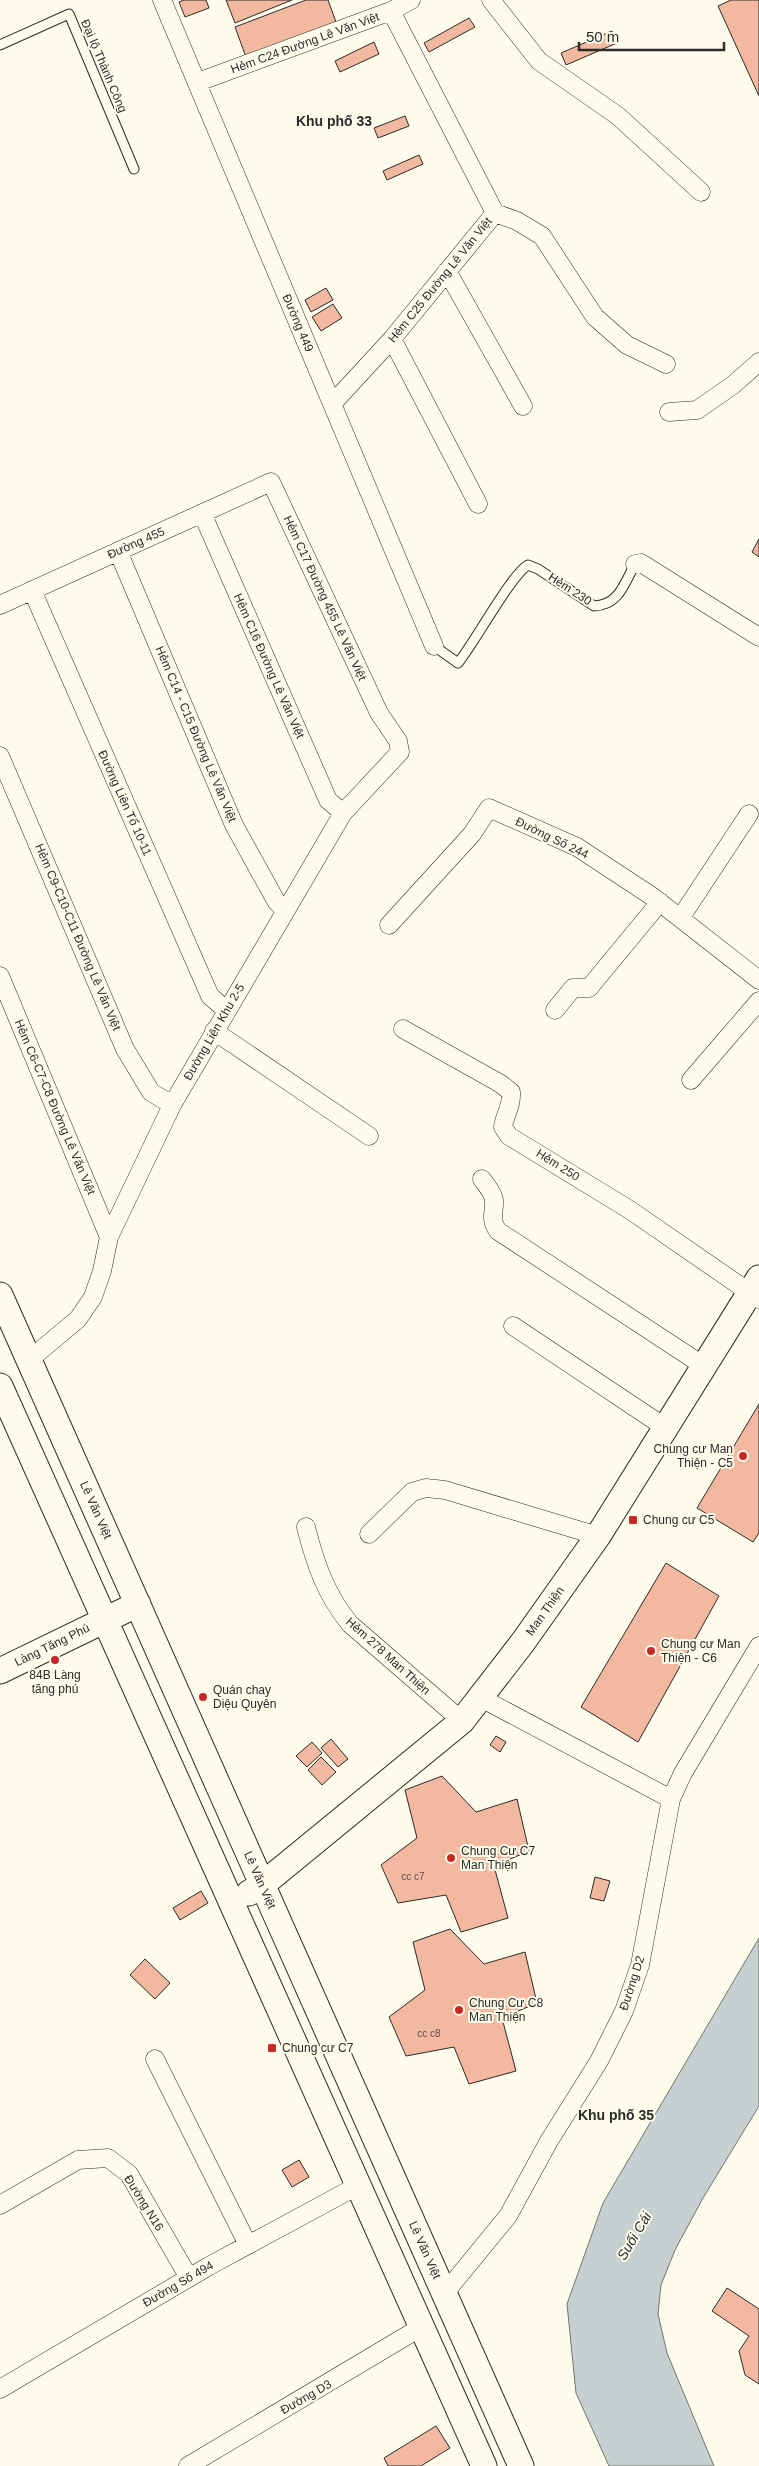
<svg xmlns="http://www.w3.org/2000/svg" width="759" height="2466" viewBox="0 0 759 2466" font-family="Helvetica,sans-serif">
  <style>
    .water { fill: #c7d0d0; stroke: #74746e }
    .building { fill: #f2b8a0; stroke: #2b2b2b }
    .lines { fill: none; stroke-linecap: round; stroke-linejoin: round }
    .lane-casing { stroke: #2b2b2b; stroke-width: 11 }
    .street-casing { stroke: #2b2b2b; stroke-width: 19 }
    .secondary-casing { stroke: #2b2b2b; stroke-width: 27 }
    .lane { stroke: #fdfbea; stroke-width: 9 }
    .street { stroke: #fdfbea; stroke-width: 18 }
    .secondary { stroke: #fdfbea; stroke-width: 25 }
    .poi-dot { fill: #c62828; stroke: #fdfbea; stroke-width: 2 }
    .labels { text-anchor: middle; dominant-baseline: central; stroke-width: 4; stroke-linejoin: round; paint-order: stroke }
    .number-label { font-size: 10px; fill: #5d4e48 }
    .street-label { font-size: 12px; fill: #2b2b2b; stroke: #fdfbea }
    .poi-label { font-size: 12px; fill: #2b2b2b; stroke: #fdfbea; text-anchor: start }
    .neighbourhood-label { font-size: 14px; font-weight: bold; fill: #2b2b2b; stroke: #fdfbea }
    .water-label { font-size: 14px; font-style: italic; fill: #2b2b2b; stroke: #fdfbea }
  </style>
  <rect width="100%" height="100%" fill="#fdfbea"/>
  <path class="water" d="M 759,1938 L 759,2106 L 703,2198 L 675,2250 L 661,2285 L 658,2314 L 667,2353 L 714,2466 L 609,2466 L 576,2393 L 567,2304 L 603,2203 Z"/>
  <path class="building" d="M 184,0 L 206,0 L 209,8 L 185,17 L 179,2 Z
    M 226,0 L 292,0 L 235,23 Z
    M 306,0 L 328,0 L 336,22 L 246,57 L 235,27 Z
    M 731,0 L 759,0 L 759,96 L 718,6 Z
    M 469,18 L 475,27 L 429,52 L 424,43 Z
    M 612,31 L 617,43 L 566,65 L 561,53 Z
    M 374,42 L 379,54 L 340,72 L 335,61 Z
    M 405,116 L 409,126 L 378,138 L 374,128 Z
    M 419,155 L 423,164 L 387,180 L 383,171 Z
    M 326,288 L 333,300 L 311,312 L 305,300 Z
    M 333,304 L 342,318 L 321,331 L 312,317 Z
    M 759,539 L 759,557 L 752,552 Z
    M 759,1404 L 759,1533 L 753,1542 L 697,1508 Z
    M 666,1563 L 719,1596 L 638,1742 L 581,1707 Z
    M 496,1736 L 506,1742 L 500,1752 L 490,1745 Z
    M 331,1739 L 348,1759 L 338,1767 L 321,1748 Z
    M 312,1742 L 322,1753 L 307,1767 L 296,1756 Z
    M 321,1757 L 336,1772 L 322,1785 L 308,1770 Z
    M 442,1776 L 476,1812 L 517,1799 L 529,1851 L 494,1866 L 508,1918 L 461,1932 L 446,1895 L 398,1903 L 381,1865 L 417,1838 L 405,1790 Z
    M 595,1877 L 610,1881 L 604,1901 L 590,1898 Z
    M 201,1891 L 208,1903 L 180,1920 L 173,1908 Z
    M 450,1929 L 484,1964 L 525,1952 L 537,2003 L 502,2018 L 516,2071 L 469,2084 L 454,2047 L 406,2056 L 389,2017 L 425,1990 L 413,1942 Z
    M 145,1959 L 170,1983 L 155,1999 L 130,1975 Z
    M 299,2160 L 309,2177 L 292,2187 L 282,2170 Z
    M 727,2288 L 759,2309 L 759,2384 L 745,2375 L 739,2351 L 749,2336 L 712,2311 Z
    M 436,2426 L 450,2448 L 421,2466 L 388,2466 L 384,2458 Z"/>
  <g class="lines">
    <defs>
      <path id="lane" d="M 0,45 L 69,14 L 134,169
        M 434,646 L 458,663 C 475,642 511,575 528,565 L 538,569 L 594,606 C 619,605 624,584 635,564"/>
      <path id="street" d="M 162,0 L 434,646
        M 491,0 L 539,61 L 618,116 L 701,192
        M 198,82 L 391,11 L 411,0
        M 495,213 L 517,221 L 542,236 L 595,317 L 627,345 L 666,364
        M 447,271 L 523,406
        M 392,339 L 478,504
        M 333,403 L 392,339 L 495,213 L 391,11
        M 669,412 L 697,410 L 733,385 L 759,362
        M 202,513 L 328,800 L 343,813
        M 118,551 L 234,825 L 276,901 L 285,911
        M 635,564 L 641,563 L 759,637
        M 32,590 L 210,996 L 226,1010
        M 0,605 L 271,482 L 379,713 L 398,741 L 400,752 L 343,813 L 172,1105 L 109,1237 L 102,1271 L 93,1297 L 78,1319 L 29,1360
        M 0,756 L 125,1049 L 151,1092 L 172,1105
        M 681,917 L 749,814
        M 389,925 L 472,834 L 489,808 L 577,847 L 653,897 L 759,980
        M 0,976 L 109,1237
        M 555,1010 L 573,988 L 589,988 L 660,902
        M 403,1029 L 501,1084 L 511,1092 C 512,1109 505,1112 503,1127 L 509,1136 L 630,1210 L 759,1299
        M 214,1031 L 369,1136
        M 691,1080 L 759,1001
        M 482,1179 C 486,1185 493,1192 494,1200 C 495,1212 489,1219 498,1231 L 704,1366
        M 513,1326 L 666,1428
        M 306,1527 C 315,1563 326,1595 350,1624 L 462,1721
        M 369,1534 L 412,1492 L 426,1488 L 445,1490 L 598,1536
        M 481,1698 L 671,1799
        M 155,2059 L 248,2245
        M 0,2205 L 78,2160 L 108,2158 L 129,2174 L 189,2278
        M 444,2294 L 508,2216 L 549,2141 L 599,2061 L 624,2011 L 640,1965 L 671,1799 L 683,1773 L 759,1646
        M 0,2389 L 209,2266 L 359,2185
        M 188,2466 L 423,2326"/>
      <path id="secondary" d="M 0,1295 L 521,2466
        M 0,1386 L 484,2466
        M 0,1671 L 138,1604
        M 249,1893 L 262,1885 L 462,1721 L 523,1642 L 598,1536 L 759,1278"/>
    </defs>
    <use href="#lane" class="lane-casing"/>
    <use href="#street" class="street-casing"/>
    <use href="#secondary" class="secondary-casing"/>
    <use href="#lane" class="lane"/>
    <use href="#street" class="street"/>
    <use href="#secondary" class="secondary"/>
  </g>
  <g class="poi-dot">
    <circle cx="743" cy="1456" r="5"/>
    <rect x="628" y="1515" width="10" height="10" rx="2.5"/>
    <circle cx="651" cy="1651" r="5"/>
    <circle cx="55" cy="1660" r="5"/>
    <circle cx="203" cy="1697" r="5"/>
    <circle cx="451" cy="1858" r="5"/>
    <circle cx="459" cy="2010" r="5"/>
    <rect x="267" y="2043" width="10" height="10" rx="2.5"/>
  </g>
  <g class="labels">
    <g class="number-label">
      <text x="413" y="1876">cc c7</text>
      <text x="429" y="2033">cc c8</text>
    </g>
    <g class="street-label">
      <text transform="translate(305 43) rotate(-20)">Hẻm C24 Đường Lê Văn Việt</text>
      <text transform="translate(104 66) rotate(67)">Đại lộ Thành Công</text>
      <text transform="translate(440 280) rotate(-51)">Hẻm C25 Đường Lê Văn Việt</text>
      <text transform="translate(298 323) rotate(67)">Đường 449</text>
      <text transform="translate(136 543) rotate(-24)">Đường 455</text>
      <text transform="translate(570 589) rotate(33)">Hẻm 230</text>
      <text transform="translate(325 598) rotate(65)">Hẻm C17 Đường 455 Lê Văn Việt</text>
      <text transform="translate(269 666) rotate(66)">Hẻm C16 Đường Lê Văn Việt</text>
      <text transform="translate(196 734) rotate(67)">Hẻm C14 - C15 Đường Lê Văn Việt</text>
      <text transform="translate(125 803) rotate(66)">Đường Liên Tổ 10-11</text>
      <text transform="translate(552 838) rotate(26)">Đường Số 244</text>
      <text transform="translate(78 937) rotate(67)">Hẻm C9-C10-C11 Đường Lê Văn Việt</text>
      <text transform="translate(214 1032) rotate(-60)">Đường Liên Khu 2-5</text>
      <text transform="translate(55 1107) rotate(67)">Hẻm C6-C7-C8 Đường Lê Văn Việt</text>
      <text transform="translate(558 1165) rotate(32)">Hẻm 250</text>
      <text transform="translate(96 1510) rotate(66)">Lê Văn Việt</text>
      <text transform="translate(545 1611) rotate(-55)">Man Thiện</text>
      <text transform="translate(52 1645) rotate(-26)">Làng Tăng Phú</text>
      <text transform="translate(388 1656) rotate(42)">Hẻm 278 Man Thiện</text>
      <text transform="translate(260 1880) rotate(66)">Lê Văn Việt</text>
      <text transform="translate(632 1983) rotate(-72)">Đường D2</text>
      <text transform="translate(144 2203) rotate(58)">Đường N16</text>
      <text transform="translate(425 2250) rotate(66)">Lê Văn Việt</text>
      <text transform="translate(178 2284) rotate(-30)">Đường Số 494</text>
      <text transform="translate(306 2397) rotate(-30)">Đường D3</text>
    </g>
    <g class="poi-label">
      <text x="733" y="1449" text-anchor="end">Chung cư Man<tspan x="733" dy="14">Thiện - C5</tspan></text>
      <text x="643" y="1520">Chung cư C5</text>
      <text x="661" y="1644">Chung cư Man<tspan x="661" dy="14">Thiện - C6</tspan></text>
      <text x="55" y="1675" text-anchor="middle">84B Làng<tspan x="55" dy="14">tăng phú</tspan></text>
      <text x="213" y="1690">Quán chay<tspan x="213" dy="14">Diệu Quyên</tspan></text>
      <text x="461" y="1851">Chung Cư C7<tspan x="461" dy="14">Man Thiện</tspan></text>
      <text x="469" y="2003">Chung Cư C8<tspan x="469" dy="14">Man Thiện</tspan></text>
      <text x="282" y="2048">Chung cư C7</text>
    </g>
    <g class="neighbourhood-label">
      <text x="334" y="121">Khu phố 33</text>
      <text x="616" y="2115">Khu phố 35</text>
    </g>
    <g class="water-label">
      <text transform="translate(634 2236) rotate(-59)">Suối Cái</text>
    </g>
  </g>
  <path d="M579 42v8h145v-8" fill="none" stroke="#2b2b2b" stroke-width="2.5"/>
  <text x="586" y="42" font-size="15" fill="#2b2b2b" stroke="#fdfbea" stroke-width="4" paint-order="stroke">50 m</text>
</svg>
